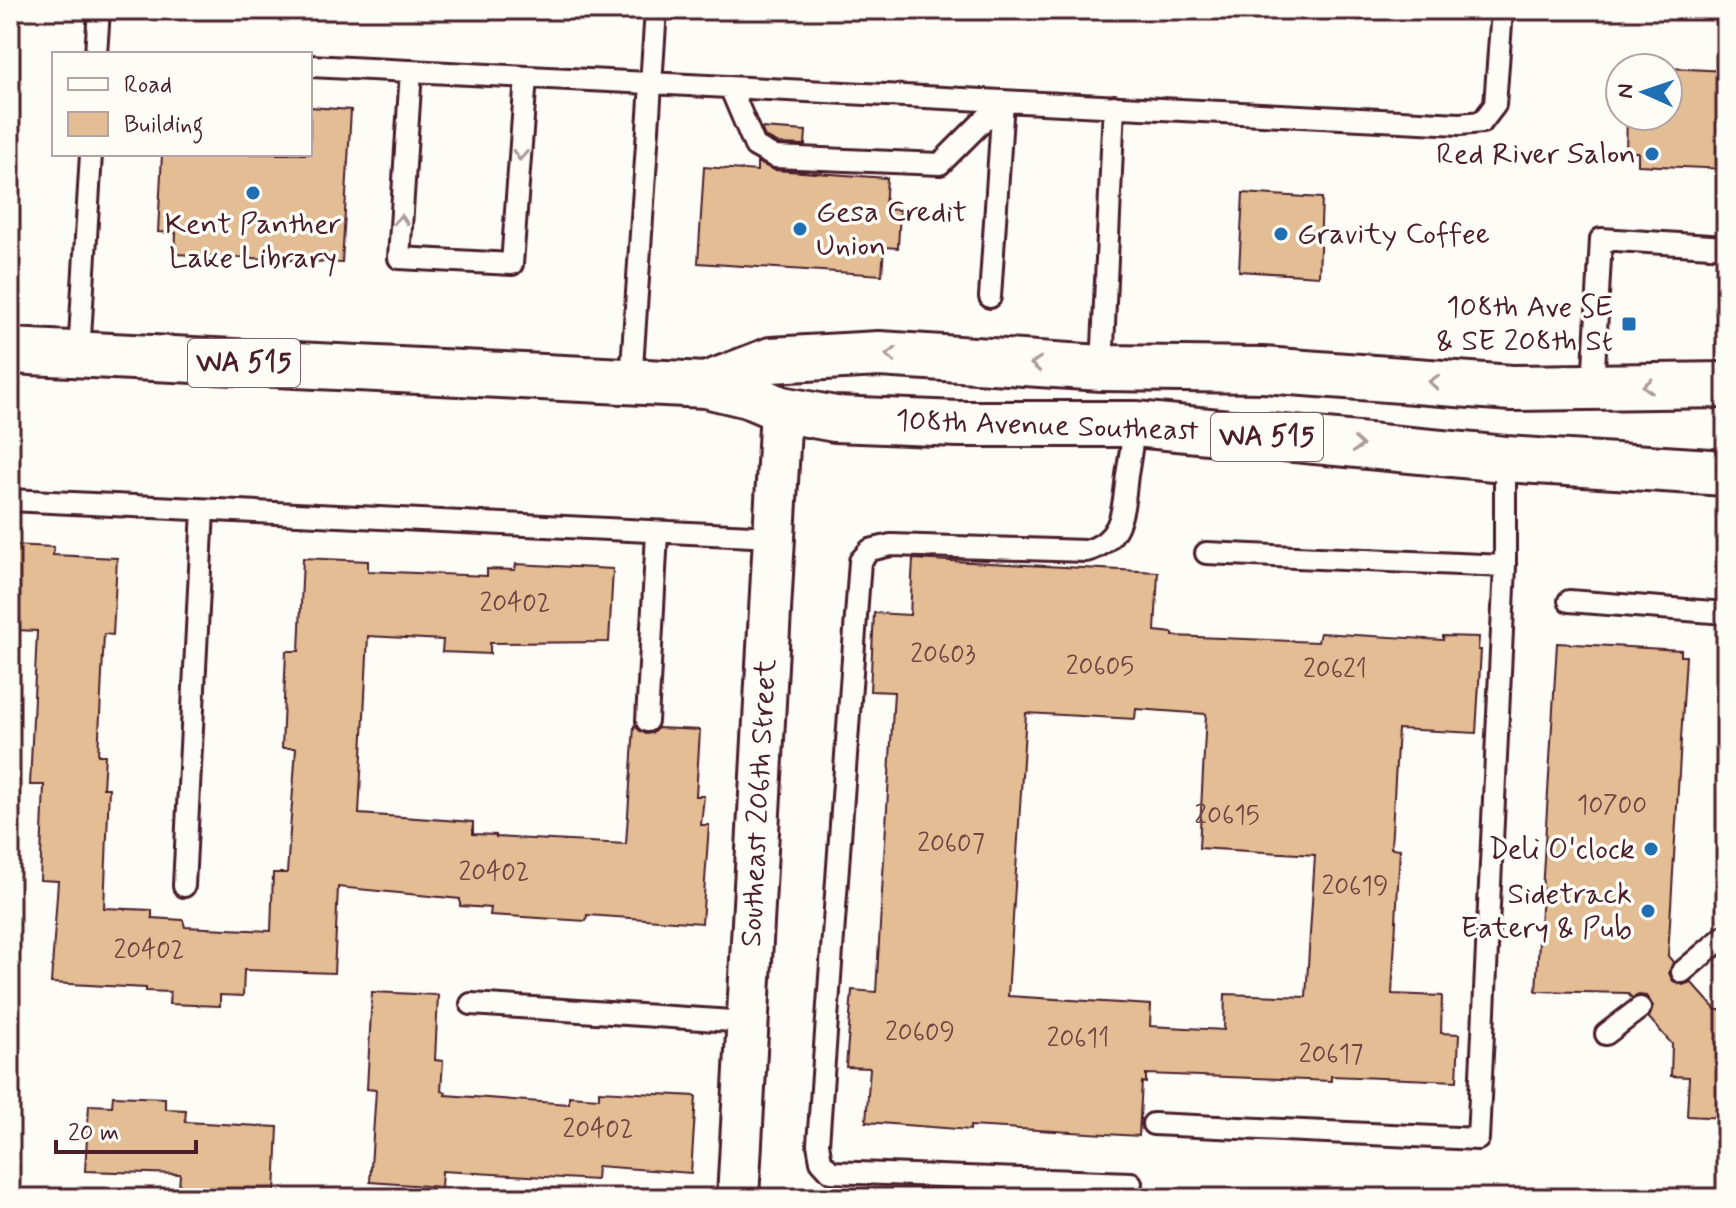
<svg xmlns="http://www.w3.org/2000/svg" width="1736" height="1208" viewBox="0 0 1736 1208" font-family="Mynerve,sans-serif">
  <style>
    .building { fill: #e3bd94; stroke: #4a1f2b; stroke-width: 2; fill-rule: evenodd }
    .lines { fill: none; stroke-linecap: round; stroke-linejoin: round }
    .lane-casing { stroke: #4a1f2b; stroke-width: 26 }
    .street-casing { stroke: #4a1f2b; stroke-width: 46 }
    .primary-casing { stroke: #4a1f2b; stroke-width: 50 }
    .lane { stroke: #fdfcf7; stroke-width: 20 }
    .street { stroke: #fdfcf7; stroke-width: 40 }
    .primary { stroke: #fdfcf7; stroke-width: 44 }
    .oneway { stroke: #ac999b }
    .poi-dot { fill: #1f6fb2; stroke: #fdfcf7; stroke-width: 3 }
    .labels { text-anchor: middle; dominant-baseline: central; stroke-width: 7; stroke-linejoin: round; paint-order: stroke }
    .number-label { font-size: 26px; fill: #704645 }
    .shield { fill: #fdfcf7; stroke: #806168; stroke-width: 2 }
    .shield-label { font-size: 28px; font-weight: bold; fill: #4a1f2b }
    .poi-label { font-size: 30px; fill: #4a1f2b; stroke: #fdfcf7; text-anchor: end }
    .street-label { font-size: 30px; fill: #4a1f2b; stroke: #fdfcf7 }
  </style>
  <rect width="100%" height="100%" fill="#fdfcf7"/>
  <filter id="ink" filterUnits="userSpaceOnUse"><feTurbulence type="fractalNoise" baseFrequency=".0125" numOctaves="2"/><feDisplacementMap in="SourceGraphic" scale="16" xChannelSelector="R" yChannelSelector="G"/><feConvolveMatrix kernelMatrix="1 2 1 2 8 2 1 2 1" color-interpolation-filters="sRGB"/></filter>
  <g filter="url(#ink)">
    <path class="building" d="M 1668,68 L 1726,71 L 1726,169 L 1638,165 L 1638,152 L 1626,152 L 1627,116 L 1668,116 Z
      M 310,107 L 351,110 L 342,263 L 175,254 L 176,233 L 158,232 L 162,154 L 310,154 Z
      M 761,128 L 806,131 L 805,145 L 779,144 L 765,137 Z
      M 757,162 L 774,170 L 887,178 L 885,209 L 900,210 L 898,248 L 884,247 L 882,275 L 698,263 L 704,167 L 757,171 Z
      M 1243,193 L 1322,198 L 1319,276 L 1239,271 Z
      M 10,545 L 54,547 L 53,555 L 117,558 L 113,635 L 104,634 L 98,755 L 105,755 L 103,788 L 109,788 L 104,908 L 152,910 L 152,918 L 183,920 L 185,927 L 271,931 L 273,873 L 287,873 L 296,748 L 282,748 L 286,651 L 299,651 L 303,558 L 368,561 L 368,571 L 487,576 L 487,569 L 515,570 L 516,564 L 613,569 L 609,642 L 490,643 L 490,654 L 442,652 L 443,640 L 368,636 L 359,814 L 473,822 L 473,834 L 496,835 L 496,837 L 626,844 L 634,726 L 646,734 L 652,733 L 658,728 L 700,730 L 696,796 L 704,796 L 701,825 L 709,825 L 702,923 L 587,915 L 586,921 L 490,915 L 491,908 L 460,906 L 460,899 L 338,887 L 334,973 L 244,970 L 243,996 L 220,995 L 220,1006 L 169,1004 L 170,992 L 146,991 L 146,988 L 51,983 L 58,881 L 40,880 L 44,785 L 30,785 L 37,631 L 16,630 L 16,616 L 10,616 Z
      M 913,559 L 1158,572 L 1155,631 L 1173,633 L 1173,636 L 1318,642 L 1320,633 L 1443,640 L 1443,636 L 1479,637 L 1478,650 L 1481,650 L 1476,733 L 1398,729 L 1391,848 L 1400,849 L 1392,994 L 1442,996 L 1441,1033 L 1459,1034 L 1457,1081 L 1331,1076 L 1331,1081 L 1146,1074 L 1146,1083 L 1142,1082 L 1139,1136 L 970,1126 L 970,1130 L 866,1122 L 870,1068 L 846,1067 L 852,990 L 876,992 L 894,692 L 870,691 L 874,613 L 910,615 ZM 1136,709 L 1206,714 L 1199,848 L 1315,855 L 1306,997 L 1225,994 L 1224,1030 L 1150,1026 L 1151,1005 L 1008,996 L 1026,713 L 1135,719 Z
      M 1557,643 L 1681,650 L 1681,656 L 1686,656 L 1668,956 L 1673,962 L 1669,973 L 1673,981 L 1683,985 L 1691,982 L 1716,1010 L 1726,1010 L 1726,1118 L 1687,1116 L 1689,1077 L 1671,1076 L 1672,1044 L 1649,1018 L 1653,1006 L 1646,996 L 1639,995 L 1632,998 L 1627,993 L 1536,991 Z
      M 372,992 L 438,995 L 435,1060 L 443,1061 L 441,1091 L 446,1092 L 445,1095 L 569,1104 L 569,1096 L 599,1098 L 599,1091 L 696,1096 L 691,1173 L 597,1166 L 596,1180 L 442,1171 L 441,1187 L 370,1182 L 376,1090 L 367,1089 Z
      M 113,1096 L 165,1098 L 165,1109 L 186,1110 L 185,1122 L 278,1127 L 275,1193 L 179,1188 L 180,1174 L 85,1171 L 89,1105 L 112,1106 Z"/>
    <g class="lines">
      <defs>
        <path id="lane" d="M 96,54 L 99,10
          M 310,66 L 1460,124 L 1482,122 L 1495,105 L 1502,10
          M 411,71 L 399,258 L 512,264 L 526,77
          M 730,87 L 755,146 L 775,157 L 940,164 L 1003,101
          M 990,297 L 1003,101
          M 79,354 L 91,154
          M 1102,368 L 1114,106
          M 631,382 L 656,10
          M 1593,387 L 1601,239 L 1726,247
          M 10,500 L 773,537
          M 1206,553 L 1505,566
          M 1569,601 L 1726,613
          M 647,721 L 657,533
          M 184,886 L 203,510
          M 1682,972 L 1726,935
          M 471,1004 L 748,1022
          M 1606,1034 L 1640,1008
          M 1153,1124 L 1478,1139 L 1505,566 L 1505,459
          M 1131,1183 L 831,1172 L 821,1161 L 818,1144 L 860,561 L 870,550 L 891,545 L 1086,551 C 1124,541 1123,507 1127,475 C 1130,458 1132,441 1135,424"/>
        <path id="street" d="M 738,1198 L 781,409"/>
        <path id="primary" d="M 10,351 L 706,385 L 748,395 L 781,409 L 835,419 L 959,424 L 1135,424 L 1505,459 L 1726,473
          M 706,385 L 771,360 L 879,354 L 1102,368 L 1263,370 L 1512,388 L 1726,385"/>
      </defs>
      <use href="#lane" class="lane-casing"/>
      <use href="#street" class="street-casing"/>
      <use href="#primary" class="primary-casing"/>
      <use href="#lane" class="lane"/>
      <use href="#street" class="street"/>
      <use href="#primary" class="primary"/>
    </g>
    <defs><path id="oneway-chevron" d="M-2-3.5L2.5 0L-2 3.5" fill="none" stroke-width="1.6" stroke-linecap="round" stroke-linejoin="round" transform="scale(2)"/></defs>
    <g class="oneway">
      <use href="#oneway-chevron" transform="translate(520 155) rotate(94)"/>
      <use href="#oneway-chevron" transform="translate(401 220) rotate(-87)"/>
      <use href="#oneway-chevron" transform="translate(891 355) rotate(-176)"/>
      <use href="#oneway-chevron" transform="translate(1036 364) rotate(-177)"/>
      <use href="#oneway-chevron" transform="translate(1434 382) rotate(-176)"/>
      <use href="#oneway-chevron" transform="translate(1648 386) rotate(179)"/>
      <use href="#oneway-chevron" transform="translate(1358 445) rotate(5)"/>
    </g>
  </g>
  <g class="poi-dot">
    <circle cx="1652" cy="154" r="8"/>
    <circle cx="253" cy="193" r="8"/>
    <circle cx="800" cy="229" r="8"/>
    <circle cx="1281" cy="234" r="8"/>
    <rect x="1621" y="316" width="16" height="16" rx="4"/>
    <circle cx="1651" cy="849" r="8"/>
    <circle cx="1648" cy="911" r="8"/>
  </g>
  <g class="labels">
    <g class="number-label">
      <text x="515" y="604">20402</text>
      <text x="943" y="655">20603</text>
      <text x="1100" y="667">20605</text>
      <text x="1335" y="670">20621</text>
      <text x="1612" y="806">10700</text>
      <text x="1227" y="816">20615</text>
      <text x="951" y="844">20607</text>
      <text x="494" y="873">20402</text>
      <text x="1355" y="887">20619</text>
      <text x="149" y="951">20402</text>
      <text x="920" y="1033">20609</text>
      <text x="1078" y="1039">20611</text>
      <text x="1331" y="1055">20617</text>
      <text x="598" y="1130">20402</text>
    </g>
    <g class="shield">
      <rect x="188" y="339" width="112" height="48" rx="6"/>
      <rect x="1211" y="413" width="112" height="48" rx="6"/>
    </g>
    <g class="shield-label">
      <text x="244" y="363">WA 515</text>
      <text x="1267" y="437">WA 515</text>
    </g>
    <g class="poi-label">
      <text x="1636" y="154">Red River Salon</text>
      <text x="816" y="212" text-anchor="start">Gesa Credit<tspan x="816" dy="34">Union</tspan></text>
      <text x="253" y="224" text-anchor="middle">Kent Panther<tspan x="253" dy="34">Lake Library</tspan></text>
      <text x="1297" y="234" text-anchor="start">Gravity Coffee</text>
      <text x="1613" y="307">108th Ave SE<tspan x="1613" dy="34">&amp; SE 208th St</tspan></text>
      <text x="1635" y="849">Deli O'clock</text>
      <text x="1632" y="894">Sidetrack<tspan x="1632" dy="34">Eatery &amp; Pub</tspan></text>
    </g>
    <g class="street-label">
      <text transform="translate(1047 426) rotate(2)">108th Avenue Southeast</text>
      <text transform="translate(759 803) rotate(-87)">Southeast 206th Street</text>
    </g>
  </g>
  <rect width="1736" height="1208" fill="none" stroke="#fdfcf7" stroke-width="40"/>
  <rect x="20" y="20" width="1696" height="1168" fill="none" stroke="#4a1f2b" stroke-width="3" filter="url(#ink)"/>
  <rect x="52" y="52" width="260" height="104" fill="#fdfcf7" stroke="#b5a4a5" stroke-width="2"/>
  <rect x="68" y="78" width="40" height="12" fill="#fdfcf7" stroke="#b5a4a5" stroke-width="2"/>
  <text x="124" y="92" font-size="24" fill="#4a1f2b">Road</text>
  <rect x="68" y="112" width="40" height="24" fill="#e3bd94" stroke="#b5a4a5" stroke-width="2"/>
  <text x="124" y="132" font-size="24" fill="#4a1f2b">Building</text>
  <g transform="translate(1644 92) rotate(273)"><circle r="38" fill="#fdfcf7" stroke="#b5a4a5" stroke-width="2"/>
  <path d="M0-6L14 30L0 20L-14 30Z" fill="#1f6fb2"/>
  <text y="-12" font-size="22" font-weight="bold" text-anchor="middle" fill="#4a1f2b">N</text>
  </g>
  <path d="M56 1140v12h140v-12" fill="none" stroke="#4a1f2b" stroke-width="4"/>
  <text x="68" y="1140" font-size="24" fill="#4a1f2b" stroke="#fdfcf7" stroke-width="6" paint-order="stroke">20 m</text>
</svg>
